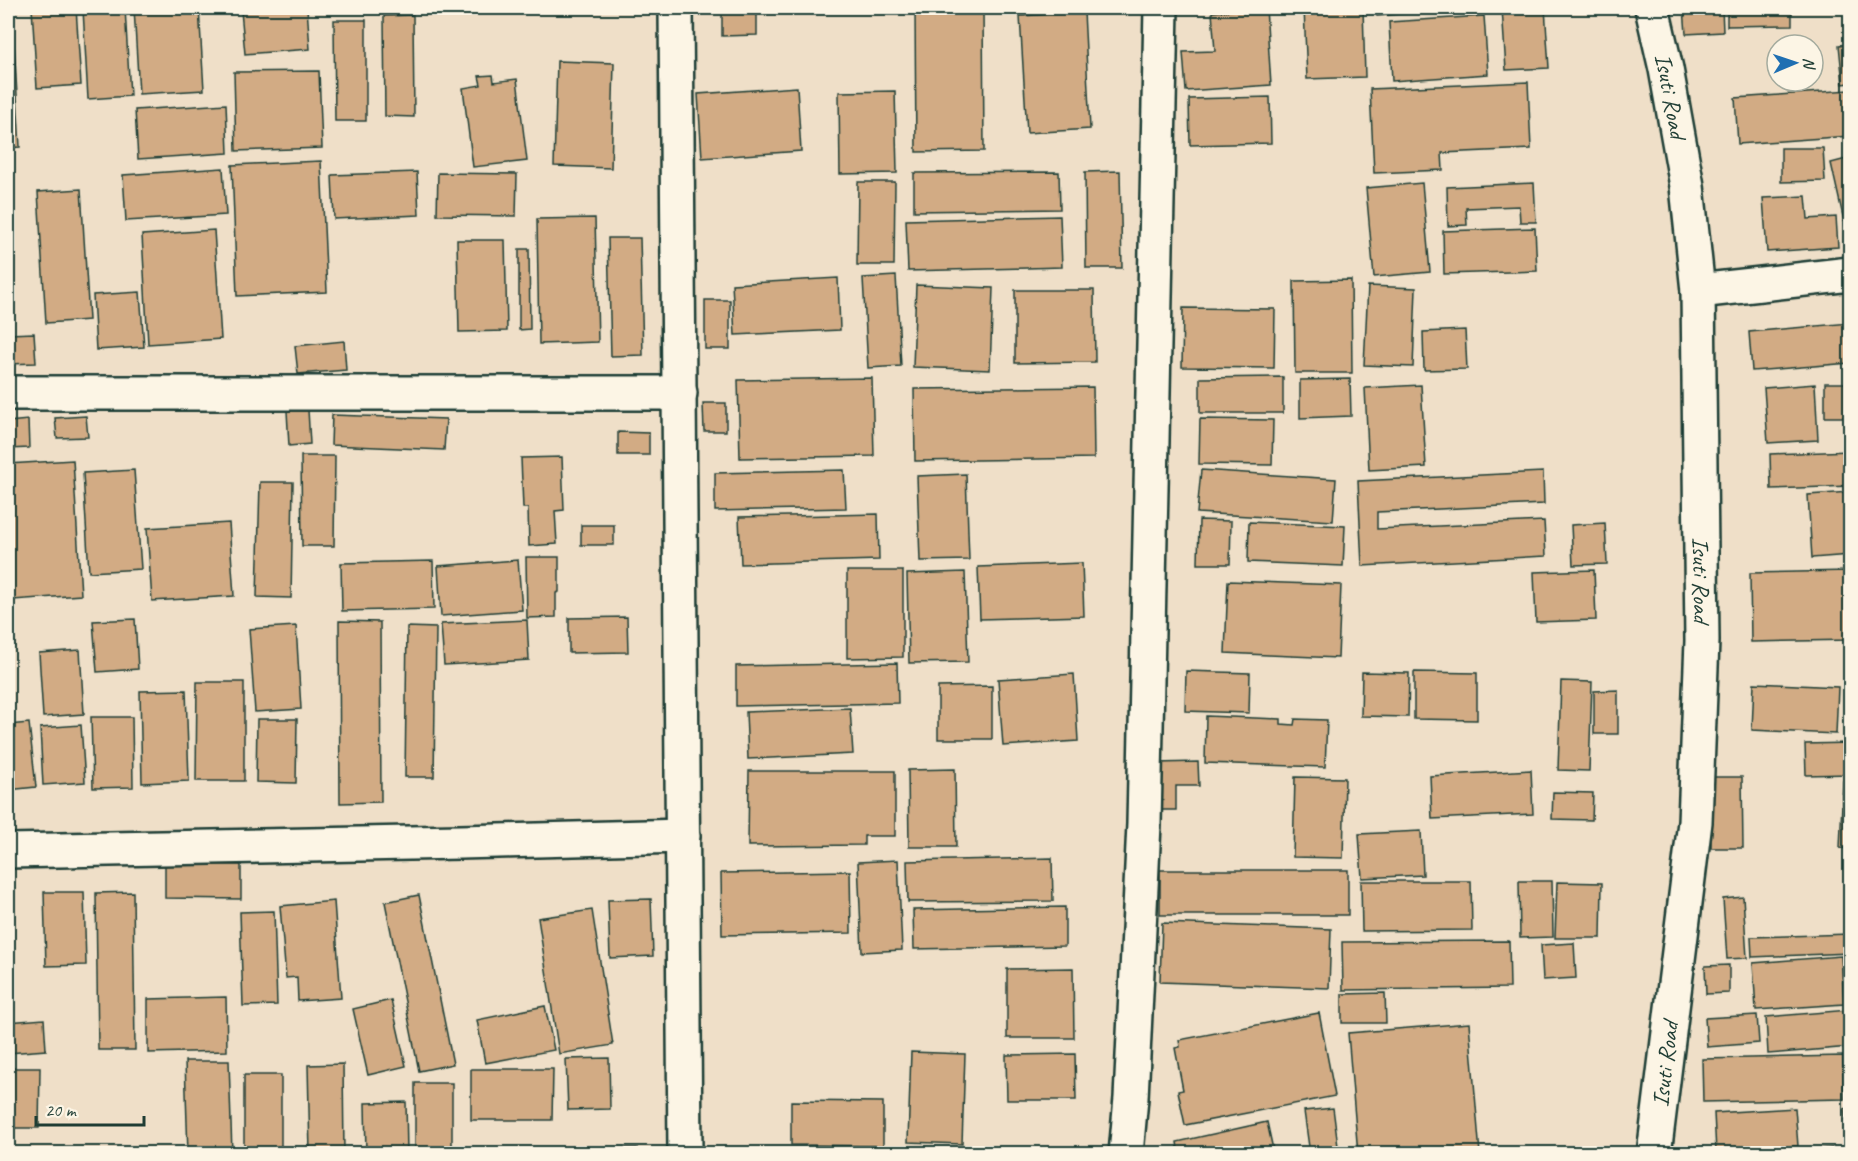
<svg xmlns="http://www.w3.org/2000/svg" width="1858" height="1161" viewBox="0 0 1858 1161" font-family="Caveat,sans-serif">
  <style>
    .building { fill: #d2ab84; stroke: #1f3d34; stroke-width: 1.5 }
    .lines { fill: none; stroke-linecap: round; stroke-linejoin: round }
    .minor-casing { stroke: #1f3d34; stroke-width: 38 }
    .minor { stroke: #fcf5e5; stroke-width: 33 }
    .labels { text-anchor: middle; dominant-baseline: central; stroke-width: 4.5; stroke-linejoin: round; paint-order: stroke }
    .street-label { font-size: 24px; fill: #1f3d34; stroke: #fcf5e5 }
  </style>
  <rect width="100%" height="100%" fill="#efdfc8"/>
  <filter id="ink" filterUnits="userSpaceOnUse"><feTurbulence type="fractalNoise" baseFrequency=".0167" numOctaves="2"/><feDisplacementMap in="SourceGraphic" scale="12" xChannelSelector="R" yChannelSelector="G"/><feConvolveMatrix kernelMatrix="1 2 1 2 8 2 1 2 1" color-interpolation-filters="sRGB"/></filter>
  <g filter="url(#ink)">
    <path class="building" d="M 8,8 L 12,8 L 20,147 L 8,148 Z
      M 32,8 L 76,8 L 81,85 L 37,88 Z
      M 104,8 L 125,8 L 130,96 L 88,99 L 83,9 Z
      M 134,8 L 199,8 L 204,90 L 139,94 Z
      M 285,8 L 307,8 L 310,49 L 245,54 L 241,11 Z
      M 526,8 L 611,8 L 526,9 Z
      M 722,8 L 757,8 L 757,35 L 722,36 Z
      M 915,8 L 983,8 L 984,151 L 916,152 Z
      M 1266,8 L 1271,85 L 1186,91 L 1183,52 L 1215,51 L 1212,12 Z
      M 1304,8 L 1363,8 L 1365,77 L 1307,79 Z
      M 1376,8 L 1435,8 L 1435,11 L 1377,16 Z
      M 1502,8 L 1545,8 L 1549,68 L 1506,70 Z
      M 1684,8 L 1722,8 L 1723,32 L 1686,34 Z
      M 1727,8 L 1792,8 L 1792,25 L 1727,26 Z
      M 1084,12 L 1090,129 L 1027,133 L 1020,16 Z
      M 413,15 L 414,117 L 385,116 L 384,16 Z
      M 1484,16 L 1488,74 L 1392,81 L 1389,22 Z
      M 334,20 L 366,20 L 366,121 L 335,121 Z
      M 1850,44 L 1850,83 L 1843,84 L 1839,45 Z
      M 557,61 L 614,63 L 611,168 L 554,166 Z
      M 319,71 L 322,148 L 236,151 L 234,72 Z
      M 493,75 L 494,82 L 517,79 L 527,161 L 473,167 L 463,88 L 481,85 L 479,76 Z
      M 1528,82 L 1531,149 L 1442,153 L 1443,170 L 1374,173 L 1370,89 Z
      M 797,87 L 801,151 L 702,158 L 698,94 Z
      M 1850,90 L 1850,136 L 1738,144 L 1735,98 Z
      M 895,91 L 897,173 L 840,174 L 839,92 Z
      M 1270,97 L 1271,143 L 1190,145 L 1189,99 Z
      M 226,104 L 228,153 L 138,159 L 135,110 Z
      M 1781,148 L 1823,148 L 1825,181 L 1781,182 Z
      M 1850,158 L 1850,238 L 1848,239 L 1831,163 Z
      M 321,161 L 327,292 L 237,296 L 232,165 Z
      M 223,168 L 226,215 L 126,221 L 123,175 Z
      M 1120,171 L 1122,268 L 1086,268 L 1085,172 Z
      M 417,172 L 419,215 L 334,219 L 332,175 Z
      M 1059,172 L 1060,209 L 914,211 L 914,173 Z
      M 438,173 L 517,174 L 516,216 L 437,215 Z
      M 858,182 L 895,182 L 894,265 L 857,265 Z
      M 1422,183 L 1430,272 L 1374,277 L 1366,188 Z
      M 1534,183 L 1536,222 L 1520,222 L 1519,206 L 1466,208 L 1467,225 L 1448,226 L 1447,187 Z
      M 8,186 L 13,276 L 8,276 Z
      M 81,189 L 89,320 L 46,323 L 38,192 Z
      M 1806,196 L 1808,219 L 1836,217 L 1838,247 L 1767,252 L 1763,198 Z
      M 1060,216 L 1062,267 L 908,271 L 906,220 Z
      M 595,218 L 598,342 L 539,344 L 537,219 Z
      M 1535,228 L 1537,271 L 1444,274 L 1443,231 Z
      M 214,230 L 221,339 L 148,344 L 142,235 Z
      M 608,238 L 640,238 L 643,355 L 611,356 Z
      M 457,240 L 505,240 L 507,331 L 459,332 Z
      M 519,249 L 529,249 L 530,329 L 519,330 Z
      M 896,276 L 901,366 L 868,368 L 863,278 Z
      M 838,278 L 840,330 L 735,335 L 732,284 Z
      M 1351,280 L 1352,373 L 1295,373 L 1294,281 Z
      M 916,285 L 993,288 L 990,370 L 913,367 Z
      M 1368,286 L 1416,288 L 1413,367 L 1364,365 Z
      M 1015,290 L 1094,290 L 1095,362 L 1015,363 Z
      M 140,292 L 144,347 L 96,350 L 93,295 Z
      M 705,300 L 730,300 L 730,349 L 705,349 Z
      M 1183,308 L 1275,309 L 1274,368 L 1182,367 Z
      M 1850,323 L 1850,363 L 1752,371 L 1749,332 Z
      M 1465,330 L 1467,369 L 1424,370 L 1423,332 Z
      M 34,333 L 36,363 L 8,364 L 8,334 Z
      M 344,341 L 346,370 L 298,374 L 295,346 Z
      M 1283,377 L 1283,413 L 1200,413 L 1200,378 Z
      M 872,378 L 874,456 L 740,458 L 738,380 Z
      M 1350,379 L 1351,416 L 1300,418 L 1300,380 Z
      M 1825,383 L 1850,383 L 1850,417 L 1825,417 Z
      M 1815,384 L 1818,440 L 1768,443 L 1764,388 Z
      M 1421,385 L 1426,467 L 1369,470 L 1365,388 Z
      M 1093,387 L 1094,458 L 915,461 L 914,389 Z
      M 703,403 L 726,403 L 726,431 L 704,431 Z
      M 308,410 L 310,444 L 289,446 L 287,411 Z
      M 332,415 L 446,419 L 444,450 L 331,445 Z
      M 86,416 L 88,437 L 57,438 L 55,418 Z
      M 1200,419 L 1273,420 L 1272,465 L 1199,464 Z
      M 28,420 L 29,448 L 8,449 L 8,422 Z
      M 618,432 L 649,433 L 649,455 L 618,455 Z
      M 1850,451 L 1850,486 L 1771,489 L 1770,454 Z
      M 301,456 L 335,456 L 334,546 L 302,546 Z
      M 562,457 L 564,510 L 555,511 L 557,544 L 529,546 L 528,508 L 523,508 L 521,458 Z
      M 73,460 L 81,595 L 13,600 L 8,517 L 8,464 Z
      M 134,470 L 141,569 L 89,572 L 83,473 Z
      M 844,470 L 846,508 L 715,511 L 715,473 Z
      M 1201,470 L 1336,479 L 1333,521 L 1197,513 Z
      M 1543,472 L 1544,504 L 1377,512 L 1377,529 L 1544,521 L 1546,556 L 1362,566 L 1358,481 Z
      M 966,474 L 969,560 L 920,561 L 917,476 Z
      M 260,482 L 293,482 L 291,598 L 257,597 Z
      M 1850,492 L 1850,555 L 1812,558 L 1808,495 Z
      M 878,514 L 879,560 L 741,564 L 739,517 Z
      M 1199,520 L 1231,521 L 1230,564 L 1198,564 Z
      M 1249,522 L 1345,526 L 1343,566 L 1248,562 Z
      M 229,523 L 234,596 L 152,601 L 147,528 Z
      M 1605,523 L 1607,564 L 1573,565 L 1571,525 Z
      M 581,525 L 614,525 L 614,545 L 581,545 Z
      M 526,557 L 559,557 L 559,592 L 556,593 L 556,617 L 527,618 Z
      M 518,560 L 522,610 L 441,616 L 438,566 Z
      M 433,561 L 434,609 L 342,611 L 341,563 Z
      M 1082,563 L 1084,616 L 980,619 L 978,567 Z
      M 1594,570 L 1596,620 L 1536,622 L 1534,572 Z
      M 847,571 L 903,571 L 903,657 L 847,658 Z
      M 1850,571 L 1850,640 L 1751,642 L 1750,573 Z
      M 965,572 L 968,662 L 909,663 L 907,574 Z
      M 1228,581 L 1341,585 L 1338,658 L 1225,653 Z
      M 627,617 L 628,652 L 569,653 L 569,618 Z
      M 135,619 L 138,669 L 97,672 L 93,621 Z
      M 527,620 L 529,660 L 444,665 L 441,624 Z
      M 339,621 L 380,622 L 381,802 L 340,803 Z
      M 296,626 L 301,709 L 255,712 L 249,629 Z
      M 407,627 L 436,628 L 434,777 L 405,777 Z
      M 80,650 L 84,714 L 43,717 L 39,653 Z
      M 897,663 L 898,703 L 736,706 L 736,666 Z
      M 1186,671 L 1250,673 L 1249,713 L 1185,711 Z
      M 1362,672 L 1409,673 L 1408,717 L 1361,716 Z
      M 1414,672 L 1477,673 L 1477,720 L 1414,719 Z
      M 1074,674 L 1078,741 L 1003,746 L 998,679 Z
      M 1561,681 L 1592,682 L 1589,771 L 1558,770 Z
      M 197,682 L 244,682 L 244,781 L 196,781 Z
      M 1754,683 L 1838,687 L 1836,734 L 1752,730 Z
      M 992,686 L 992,739 L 938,739 L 938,687 Z
      M 186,690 L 189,781 L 142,783 L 140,691 Z
      M 1618,690 L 1618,734 L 1594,734 L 1594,691 Z
      M 850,708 L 853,754 L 748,759 L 746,712 Z
      M 1206,716 L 1281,719 L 1281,724 L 1294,725 L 1295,719 L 1327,720 L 1325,767 L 1205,763 Z
      M 91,717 L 132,717 L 133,787 L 93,788 Z
      M 257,719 L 297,719 L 296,783 L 256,782 Z
      M 29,723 L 36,787 L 8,790 L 8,725 Z
      M 81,725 L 85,782 L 43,785 L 40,728 Z
      M 1850,743 L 1850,774 L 1806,775 L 1805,744 Z
      M 1198,762 L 1199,786 L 1176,786 L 1176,810 L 1158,810 L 1157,763 Z
      M 955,769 L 956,847 L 909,847 L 908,770 Z
      M 1531,770 L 1533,814 L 1432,819 L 1430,776 Z
      M 749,771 L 895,771 L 895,836 L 864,836 L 864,845 L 748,846 Z
      M 1295,777 L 1345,778 L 1343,858 L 1293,857 Z
      M 1710,777 L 1742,777 L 1743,848 L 1711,848 Z
      M 1843,781 L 1850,781 L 1850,849 L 1840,848 Z
      M 1553,792 L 1593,793 L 1592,820 L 1552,819 Z
      M 1421,831 L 1423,875 L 1362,878 L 1359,834 Z
      M 1052,858 L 1053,901 L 908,902 L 907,861 Z
      M 898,860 L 902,950 L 862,952 L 858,862 Z
      M 165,864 L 241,865 L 241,899 L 165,898 Z
      M 1160,870 L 1348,870 L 1348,915 L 1160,915 Z
      M 850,871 L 851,933 L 722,935 L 721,873 Z
      M 1361,881 L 1471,881 L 1472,930 L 1362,931 Z
      M 1519,881 L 1552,881 L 1553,937 L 1520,938 Z
      M 1557,882 L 1602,883 L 1601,938 L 1555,938 Z
      M 44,892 L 84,892 L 86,965 L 46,966 Z
      M 133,892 L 135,1050 L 98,1050 L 96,893 Z
      M 419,895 L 453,1064 L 419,1071 L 385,902 Z
      M 1743,897 L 1747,958 L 1727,959 L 1723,899 Z
      M 651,899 L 653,956 L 610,958 L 608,900 Z
      M 334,901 L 341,998 L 298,1001 L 297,977 L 286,978 L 280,906 Z
      M 1065,907 L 1065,946 L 914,949 L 913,910 Z
      M 592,910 L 613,1045 L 559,1054 L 538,918 Z
      M 274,911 L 277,1005 L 243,1006 L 240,912 Z
      M 1162,923 L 1331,929 L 1329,988 L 1160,982 Z
      M 1850,934 L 1850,953 L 1752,957 L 1751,937 Z
      M 1509,941 L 1510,988 L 1343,990 L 1342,942 Z
      M 1574,943 L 1576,978 L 1543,980 L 1541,945 Z
      M 1841,956 L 1844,1004 L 1756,1010 L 1753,963 Z
      M 1729,965 L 1729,993 L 1706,994 L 1705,966 Z
      M 1073,968 L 1074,1038 L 1007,1038 L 1007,969 Z
      M 1385,993 L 1386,1023 L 1342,1023 L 1342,994 Z
      M 226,997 L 227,1051 L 148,1053 L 148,999 Z
      M 391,1000 L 406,1066 L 368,1075 L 353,1009 Z
      M 545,1006 L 554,1050 L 485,1063 L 477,1020 Z
      M 1849,1010 L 1850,1047 L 1768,1054 L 1766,1017 Z
      M 1319,1013 L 1335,1096 L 1185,1125 L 1178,1091 L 1183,1090 L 1175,1048 L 1180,1047 L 1179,1040 Z
      M 1757,1015 L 1759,1043 L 1707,1047 L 1705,1018 Z
      M 44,1019 L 46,1050 L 8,1053 L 8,1022 Z
      M 1469,1023 L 1480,1154 L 1358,1154 L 1348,1033 Z
      M 911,1052 L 965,1054 L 962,1144 L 908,1142 Z
      M 1075,1054 L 1076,1100 L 1007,1100 L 1006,1055 Z
      M 1843,1056 L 1844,1099 L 1703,1102 L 1702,1059 Z
      M 609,1058 L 610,1109 L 568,1110 L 566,1059 Z
      M 185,1061 L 229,1061 L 232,1154 L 188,1154 Z
      M 343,1064 L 344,1154 L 310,1154 L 308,1065 Z
      M 8,1068 L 40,1068 L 39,1128 L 8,1128 Z
      M 471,1069 L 553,1069 L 552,1120 L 471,1120 Z
      M 244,1075 L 281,1075 L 281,1154 L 244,1154 Z
      M 415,1083 L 452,1083 L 452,1154 L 415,1154 Z
      M 791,1101 L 883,1102 L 883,1146 L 791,1145 Z
      M 406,1102 L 407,1154 L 366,1154 L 365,1103 Z
      M 1333,1108 L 1339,1154 L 1310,1154 L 1304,1111 Z
      M 1795,1108 L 1798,1146 L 1716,1152 L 1714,1113 Z
      M 1850,1108 L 1850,1154 L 1848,1154 L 1844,1109 Z
      M 1267,1122 L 1274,1154 L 1179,1154 L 1177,1142 Z
      M 565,1148 L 637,1148 L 637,1154 L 565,1154 Z
      M 1832,1148 L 1833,1154 L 1738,1154 Z
      M 915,1151 L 992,1151 L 992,1154 L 915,1154 Z"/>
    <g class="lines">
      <defs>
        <g id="minor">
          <path d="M 676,8 L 685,1154"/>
          <path id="s1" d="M 1652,8 L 1666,69 L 1687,186 L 1698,291 L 1702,641 L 1695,822 L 1654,1154"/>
          <path d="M 1698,291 L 1850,274"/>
          <path d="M 8,393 L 680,393"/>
          <path d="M 8,851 L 460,842 L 683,836"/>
          <path d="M 1126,1154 L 1131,1098 L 1144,824 L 1161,8"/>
        </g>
      </defs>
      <use href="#minor" class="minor-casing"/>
      <use href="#minor" class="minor"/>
    </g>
  </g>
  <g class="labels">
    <g class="street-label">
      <text stroke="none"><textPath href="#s1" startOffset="90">Isuti Road</textPath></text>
      <text stroke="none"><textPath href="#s1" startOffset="576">Isuti Road</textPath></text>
      <text transform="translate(1665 1064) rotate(-83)">Isuti Road</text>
    </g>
  </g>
  <rect width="1858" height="1161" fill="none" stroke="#fcf5e5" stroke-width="30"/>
  <rect x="15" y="15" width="1828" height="1131" fill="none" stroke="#1f3d34" stroke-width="2" filter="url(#ink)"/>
  <g transform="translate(1795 63) rotate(88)"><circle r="28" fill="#fcf5e5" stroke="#a4ab9e" stroke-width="1.5"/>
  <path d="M0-4.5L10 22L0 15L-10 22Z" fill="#1f6fb2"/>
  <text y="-9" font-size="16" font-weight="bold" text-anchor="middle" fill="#1f3d34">N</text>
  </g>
  <path d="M36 1116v9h108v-9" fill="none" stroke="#1f3d34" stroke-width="3"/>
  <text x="45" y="1116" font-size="18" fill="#1f3d34" stroke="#fcf5e5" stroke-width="4.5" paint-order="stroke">20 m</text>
</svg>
